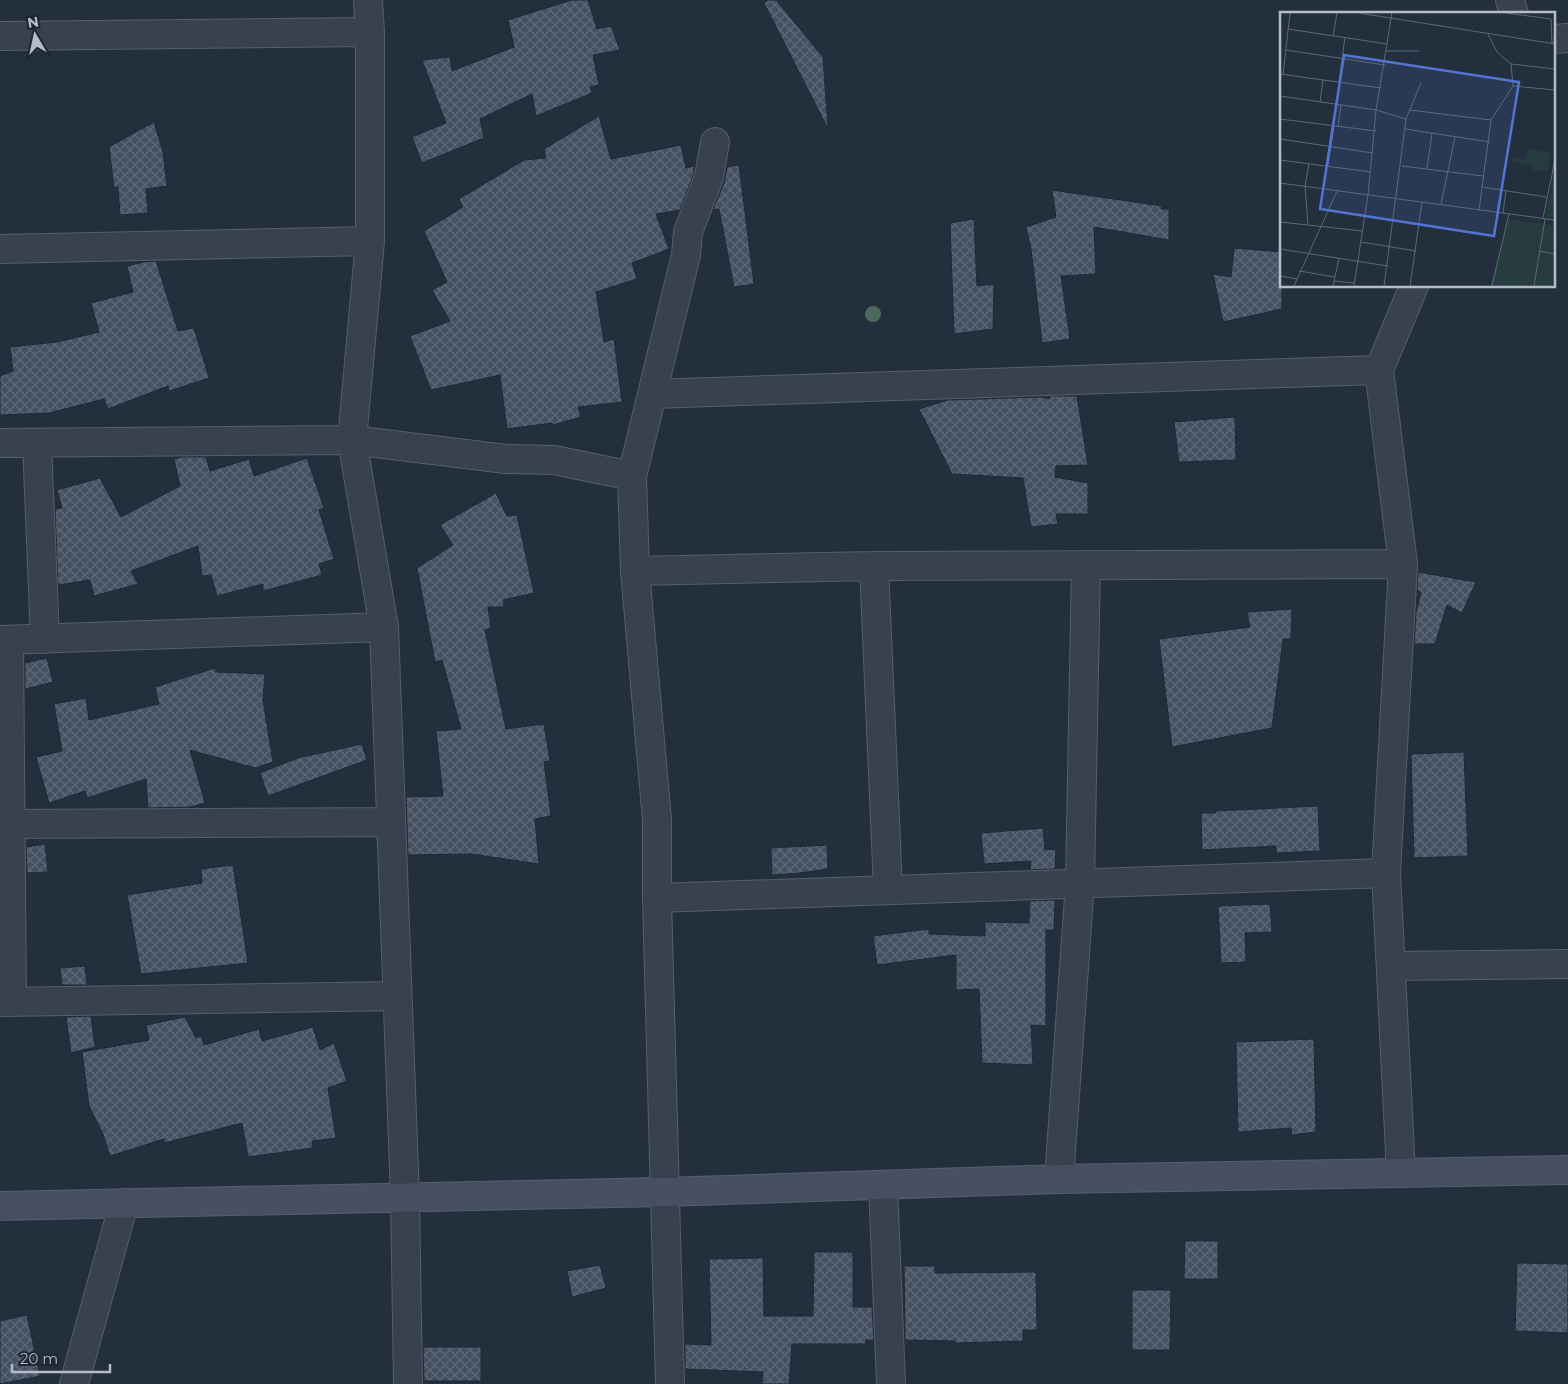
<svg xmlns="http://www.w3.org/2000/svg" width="1568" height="1384" viewBox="0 0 1568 1384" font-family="Montserrat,sans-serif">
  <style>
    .building { fill: url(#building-cross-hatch); stroke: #1f2835 }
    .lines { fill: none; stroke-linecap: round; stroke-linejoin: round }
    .street-casing { stroke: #565f6c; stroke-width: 30 }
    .secondary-casing { stroke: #565f6c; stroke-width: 30 }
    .street { stroke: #38414e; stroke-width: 28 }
    .secondary { stroke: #465061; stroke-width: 28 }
    .tree { fill: #4b6a5d }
    .inset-road { fill: none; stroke: #5e6776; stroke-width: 1 }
    .view { fill: #5274d3; fill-opacity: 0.15; stroke: #5274d3; stroke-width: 2.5 }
    .inset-edge { fill: none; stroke: #b4bcc9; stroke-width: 2.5 }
  </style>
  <defs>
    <pattern id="building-cross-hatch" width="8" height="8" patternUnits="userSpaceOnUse" patternTransform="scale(1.25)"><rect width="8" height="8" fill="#455162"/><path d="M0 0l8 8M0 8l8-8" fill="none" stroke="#5d6877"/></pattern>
  </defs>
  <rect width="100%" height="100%" fill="#242f3e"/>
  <path class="building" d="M 572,0 L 588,0 L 597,29 L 611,26 L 620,50 L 593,55 L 599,85 L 590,87 L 592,93 L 536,116 L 532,94 L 480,119 L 484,138 L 422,163 L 412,137 L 446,123 L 422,60 L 450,57 L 452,71 L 514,47 L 508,20 Z
    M 768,0 L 776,0 L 823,57 L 828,129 L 764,3 Z
    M 599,116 L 611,159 L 681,145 L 686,168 L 694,166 L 694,173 L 680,210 L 656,214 L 669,249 L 632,263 L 637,279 L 596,292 L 604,342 L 614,339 L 622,402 L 578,407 L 581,417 L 553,425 L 552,423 L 507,429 L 500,375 L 431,390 L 410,336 L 450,321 L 432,290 L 447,282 L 424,231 L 463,207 L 459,199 L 524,160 L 546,158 L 544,149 Z
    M 154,122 L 163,152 L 167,186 L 146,189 L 148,213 L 120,215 L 118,187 L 114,187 L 109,147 Z
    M 739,165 L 754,284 L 734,287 L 719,209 L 713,210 L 724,183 L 727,167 Z
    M 1052,190 L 1162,206 L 1161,209 L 1169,209 L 1169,240 L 1094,227 L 1096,274 L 1061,276 L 1070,339 L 1042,343 L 1031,249 L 1026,227 L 1056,217 Z
    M 974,219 L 977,286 L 994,284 L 993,329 L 954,334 L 950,223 Z
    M 1234,248 L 1282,252 L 1282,309 L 1223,322 L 1213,274 L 1231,277 Z
    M 156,261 L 178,331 L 194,328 L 209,378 L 169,391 L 168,386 L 108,409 L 104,399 L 49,413 L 0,415 L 0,376 L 13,371 L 10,347 L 57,342 L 99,332 L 91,303 L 133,292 L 127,266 L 144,262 Z
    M 1050,396 L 1077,396 L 1088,465 L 1056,466 L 1055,477 L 1088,483 L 1088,514 L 1056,514 L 1058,524 L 1031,527 L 1023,478 L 952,474 L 919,409 L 948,400 L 1041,397 L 1050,399 Z
    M 1235,417 L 1236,460 L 1179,462 L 1174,422 Z
    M 182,457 L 206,457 L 210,471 L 249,459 L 254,476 L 307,458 L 324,508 L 319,510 L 334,559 L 319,564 L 322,575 L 263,591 L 263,584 L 217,596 L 211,575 L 202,576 L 198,546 L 131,571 L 138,584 L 94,596 L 90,580 L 58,585 L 55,509 L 62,508 L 57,490 L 100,478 L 121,517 L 180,486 L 174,459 Z
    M 496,493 L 507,516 L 517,515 L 534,593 L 503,600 L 504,607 L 488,607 L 491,628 L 485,630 L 506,729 L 544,724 L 550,761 L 544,762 L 551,816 L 535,819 L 539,864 L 471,854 L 408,855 L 406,797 L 443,796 L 436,731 L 461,729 L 442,660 L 435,662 L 417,568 L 453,545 L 440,525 Z
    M 1418,572 L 1476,582 L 1462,613 L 1447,605 L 1435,644 L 1414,644 L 1416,613 L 1421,592 L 1417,590 Z
    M 1292,609 L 1291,639 L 1283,639 L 1272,728 L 1172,747 L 1159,639 L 1250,627 L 1247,612 Z
    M 47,658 L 53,682 L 25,689 L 25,663 Z
    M 215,668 L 216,672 L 265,674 L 263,700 L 273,762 L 255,768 L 190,750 L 205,803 L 190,807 L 148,808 L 146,779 L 87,798 L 85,791 L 49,803 L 36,757 L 62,751 L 54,704 L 86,698 L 89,720 L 159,704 L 155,687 Z
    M 362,744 L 367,760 L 268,796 L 260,773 L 298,758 Z
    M 1464,752 L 1468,856 L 1414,858 L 1411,754 Z
    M 1318,806 L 1320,851 L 1276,853 L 1276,846 L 1202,850 L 1201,813 L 1216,813 L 1216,811 Z
    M 1043,828 L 1045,850 L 1056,849 L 1055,869 L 1030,870 L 1031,861 L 984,864 L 981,833 Z
    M 45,844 L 48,872 L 27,873 L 26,847 Z
    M 827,845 L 828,869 L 800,873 L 772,875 L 771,848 Z
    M 233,865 L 248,963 L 141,974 L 127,895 L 202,883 L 201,869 Z
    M 1055,900 L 1054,930 L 1046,930 L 1046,1026 L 1031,1025 L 1033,1065 L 982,1063 L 979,989 L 956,990 L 956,955 L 877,965 L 873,936 L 929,929 L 929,934 L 985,936 L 985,922 L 1029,923 L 1030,901 Z
    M 1270,904 L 1272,932 L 1245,933 L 1246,962 L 1221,963 L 1218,906 Z
    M 85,966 L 87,985 L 62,985 L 60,968 Z
    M 91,1016 L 95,1047 L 71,1053 L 66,1017 Z
    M 185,1017 L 196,1038 L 201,1036 L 204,1045 L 259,1029 L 262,1041 L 313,1027 L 320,1050 L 334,1043 L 347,1081 L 328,1088 L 336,1138 L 312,1141 L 313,1148 L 248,1157 L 242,1123 L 164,1143 L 164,1139 L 110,1156 L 103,1134 L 89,1106 L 82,1052 L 149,1040 L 146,1025 Z
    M 1314,1039 L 1316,1132 L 1292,1135 L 1291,1128 L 1238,1132 L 1236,1042 Z
    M 1185,1241 L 1218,1241 L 1218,1279 L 1184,1279 Z
    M 814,1252 L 853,1252 L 853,1307 L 872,1307 L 874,1340 L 866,1340 L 866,1344 L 792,1344 L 789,1384 L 762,1384 L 763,1372 L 685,1369 L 685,1344 L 711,1345 L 709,1259 L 763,1258 L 764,1316 L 813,1316 Z
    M 1517,1263 L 1568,1264 L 1568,1333 L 1515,1331 Z
    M 600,1265 L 606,1288 L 572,1297 L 567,1271 Z
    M 904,1266 L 935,1266 L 935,1273 L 1036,1272 L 1037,1330 L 1023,1330 L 1023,1341 L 955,1343 L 955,1341 L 905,1340 Z
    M 1132,1290 L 1171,1290 L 1170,1350 L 1132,1350 Z
    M 27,1315 L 40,1376 L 0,1384 L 0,1321 Z
    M 423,1347 L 481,1347 L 481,1381 L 424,1381 Z"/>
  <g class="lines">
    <defs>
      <path id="street" d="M 368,0 L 370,32 L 370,241 L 352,440 L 384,627 L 405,1197 L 408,1384
        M 1510,0 L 1514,14
        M 0,36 L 370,32
        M 1554,39 L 1568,38
        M 0,249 L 370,241
        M 652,394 L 1379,370
        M 0,443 L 352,440 L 506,459 L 554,460 L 632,476 L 635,571 L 657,820 L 657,898 L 670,1384
        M 37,443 L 45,639
        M 632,476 L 686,255 L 688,232 L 709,177 L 715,142
        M 874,566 L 888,889
        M 635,571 L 874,566 L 1403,564
        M 0,640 L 384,627
        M 9,640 L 12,1002
        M 0,824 L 391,822
        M 657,898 L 1386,873
        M 1391,966 L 1568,964
        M 0,1002 L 397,996
        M 1401,1173 L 1386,873 L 1403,564 L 1379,370 L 1414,286
        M 1059,1179 L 1080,883 L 1086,565
        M 883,1185 L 891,1384
        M 74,1384 L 124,1203"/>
      <path id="secondary" d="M 0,1206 L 665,1192 L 1059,1179 L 1568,1170"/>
    </defs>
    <use href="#street" class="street-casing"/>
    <use href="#secondary" class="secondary-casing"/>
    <use href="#street" class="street"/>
    <use href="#secondary" class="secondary"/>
  </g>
  <circle class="tree" cx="873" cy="314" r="8"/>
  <g transform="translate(1280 12)">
    <rect width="275" height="275" fill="#242f3e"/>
    <path d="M 248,137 L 271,141 L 268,159 L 255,159 L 247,152 L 231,149 L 234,145 L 246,148 ZM 228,207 L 275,214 L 275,274 L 210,274 Z" fill="#263c3f"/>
    <path d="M 275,158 L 275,206 L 266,204 ZM 259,217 L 266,218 L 247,266 L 248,248 Z" fill="#263c3f"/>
    <path class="inset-road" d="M 79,1 L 275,32M 226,1 L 271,7 L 272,31M 8,17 L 107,32M 53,24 L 57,1M 6,38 L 105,53M 106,39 L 139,39M 231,52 L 275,57M 0,62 L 101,76M 3,63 L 10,1M 59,70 L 65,25M 233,74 L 275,78M 0,84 L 96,98 L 126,107 L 104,274M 40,90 L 43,68M 130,98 L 211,108M 0,107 L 96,119M 126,107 L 141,71M 58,115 L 61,93M 125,117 L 210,130M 0,127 L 93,141M 0,148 L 91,160M 48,154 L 54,114M 122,154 L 203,164M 147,157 L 152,121M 0,171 L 275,208M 202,175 L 266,185M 161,192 L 175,125M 199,198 L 211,108 L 233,74 L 231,52 L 217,40 L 208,22M 223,201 L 226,178M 263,206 L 275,148M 0,210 L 83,219M 28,213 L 25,174 L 29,152M 81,230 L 136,239M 0,237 L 108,254M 259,239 L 275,242M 19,259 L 55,265M 0,264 L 17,267M 54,269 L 75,271M 14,274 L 57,179M 53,274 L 59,246M 74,274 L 88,183 L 96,98 L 112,1M 130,274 L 142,190M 212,274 L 229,202M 254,274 L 265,207"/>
    <path class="view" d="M 64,43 L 239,70 L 214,224 L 40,197 Z"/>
    <rect width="275" height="275" class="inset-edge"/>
  </g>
  <g transform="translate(35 35) rotate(351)" stroke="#1d2633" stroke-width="4" paint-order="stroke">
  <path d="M0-4L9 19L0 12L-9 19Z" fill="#b4bcc9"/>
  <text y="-8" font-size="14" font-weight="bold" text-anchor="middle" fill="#b4bcc9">N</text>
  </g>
  <path d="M12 1364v8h98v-8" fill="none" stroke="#b4bcc9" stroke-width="2.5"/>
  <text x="20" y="1364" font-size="15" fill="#b4bcc9" stroke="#1d2633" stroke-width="4" paint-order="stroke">20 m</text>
</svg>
